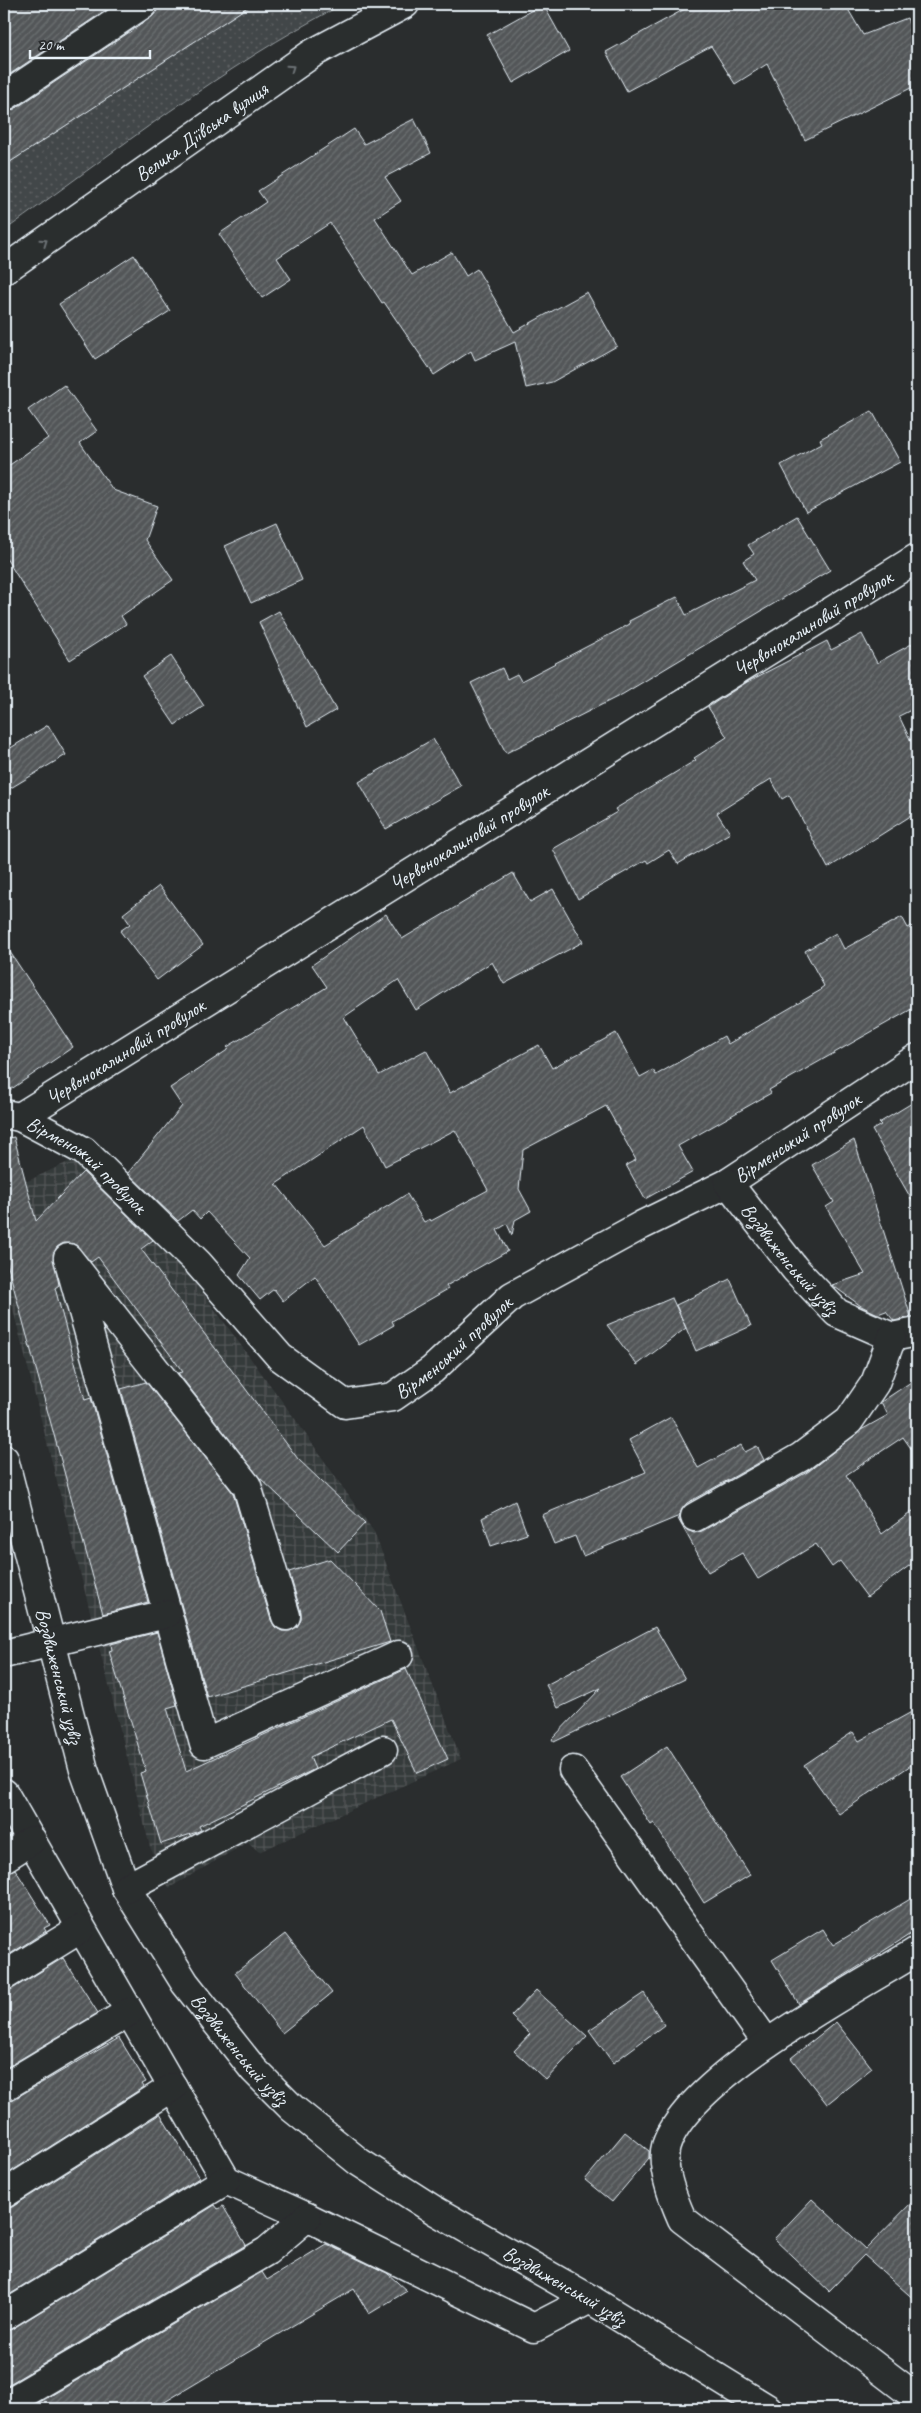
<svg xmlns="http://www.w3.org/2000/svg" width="921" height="2413" viewBox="0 0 921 2413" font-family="Caveat,sans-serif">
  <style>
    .industrial { fill: url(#industrial-grid) }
    .grass { fill: url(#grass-dots); stroke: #959ca0 }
    .building { fill: url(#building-hatch); stroke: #e8f1f8; fill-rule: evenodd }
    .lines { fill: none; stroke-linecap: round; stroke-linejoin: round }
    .minor-casing { stroke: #e8f1f8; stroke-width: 31 }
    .major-casing { stroke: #e8f1f8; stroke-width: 31 }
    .minor { stroke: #2a2d2e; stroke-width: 28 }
    .major { stroke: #2a2d2e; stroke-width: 28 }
    .oneway { stroke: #6c7275 }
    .labels { text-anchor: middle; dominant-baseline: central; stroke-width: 5; stroke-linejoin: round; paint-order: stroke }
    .street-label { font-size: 20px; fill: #e8f1f8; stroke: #2a2d2e }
  </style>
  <defs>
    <pattern id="industrial-grid" width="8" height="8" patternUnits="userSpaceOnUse" patternTransform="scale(1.25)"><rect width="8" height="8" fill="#363a3b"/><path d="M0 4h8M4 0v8" fill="none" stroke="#535758"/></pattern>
    <pattern id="grass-dots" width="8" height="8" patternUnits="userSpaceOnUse" patternTransform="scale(1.25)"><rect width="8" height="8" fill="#424648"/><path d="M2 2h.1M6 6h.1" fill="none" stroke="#5d6163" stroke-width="1.8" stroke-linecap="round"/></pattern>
    <pattern id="building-hatch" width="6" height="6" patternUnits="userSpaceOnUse" patternTransform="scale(1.25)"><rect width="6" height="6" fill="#535759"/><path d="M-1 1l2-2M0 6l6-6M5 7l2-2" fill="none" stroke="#6c7072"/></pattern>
  </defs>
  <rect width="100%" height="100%" fill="#2a2d2e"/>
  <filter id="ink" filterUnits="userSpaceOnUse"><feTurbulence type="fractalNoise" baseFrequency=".02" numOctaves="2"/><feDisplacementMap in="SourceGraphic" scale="10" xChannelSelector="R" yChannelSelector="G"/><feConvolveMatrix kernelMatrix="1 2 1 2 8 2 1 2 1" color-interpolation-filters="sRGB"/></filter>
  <g filter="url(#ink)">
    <path class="industrial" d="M 79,1157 L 172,1251 L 295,1419 L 374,1532 L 461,1759 L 259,1852 L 248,1842 L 169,1888 L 150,1847 L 4,1274 L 4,1192 Z
      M 4,1610 L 10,1630 L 4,1665 Z"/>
    <path class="grass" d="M 252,4 L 343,4 C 222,67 114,152 4,231 L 4,166 Z"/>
    <path class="building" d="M 4,4 L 115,4 L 4,78 Z
      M 158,4 L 252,4 L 4,166 L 4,112 L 13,110 L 152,17 L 157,11 Z
      M 543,4 L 569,51 L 513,83 L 487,35 Z
      M 694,4 L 845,4 L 863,35 L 907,18 L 917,42 L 917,85 L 805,140 L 767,64 L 735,84 L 711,46 L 627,91 L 606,52 Z
      M 414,119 L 431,153 L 385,177 L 401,201 L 375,218 L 412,275 L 452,252 L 466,276 L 477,269 L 514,332 L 587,292 L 617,346 L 552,382 L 526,388 L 515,342 L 475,360 L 471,351 L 434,375 L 384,302 L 382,303 L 330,223 L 277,258 L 291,279 L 262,298 L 219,234 L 266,202 L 258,191 L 354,129 L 364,144 Z
      M 134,255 L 170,311 L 95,359 L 59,304 Z
      M 64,385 L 97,431 L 80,443 L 113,490 L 157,506 L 145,540 L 173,580 L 121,616 L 126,624 L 70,660 L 4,555 L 4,469 L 48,438 L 28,410 Z
      M 872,411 L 900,462 L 806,512 L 781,465 L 822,443 L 820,439 Z
      M 797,516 L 830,570 L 623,694 L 506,753 L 471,683 L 502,668 L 507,679 L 517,674 L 521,681 L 630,624 L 629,621 L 677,597 L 686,615 L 755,580 L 743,561 L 754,554 L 748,545 Z
      M 277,523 L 302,580 L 251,603 L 225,546 Z
      M 279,611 L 336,710 L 307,727 L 259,622 Z
      M 862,634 L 877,663 L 917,641 L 917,707 L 899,716 L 917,754 L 917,812 L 828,868 L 789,795 L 782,799 L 771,779 L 717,813 L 730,833 L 678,864 L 669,850 L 648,863 L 646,860 L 578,899 L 553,849 L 617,812 L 615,809 L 696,760 L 694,758 L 727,737 L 708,707 L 747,682 L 827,641 L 831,650 Z
      M 171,656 L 204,706 L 175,725 L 142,676 Z
      M 48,725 L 66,755 L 4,792 L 4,752 Z
      M 433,739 L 461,786 L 386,829 L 359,782 Z
      M 513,873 L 530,902 L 553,889 L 583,942 L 504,984 L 492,962 L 416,1010 L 398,980 L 344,1017 L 379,1075 L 426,1050 L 450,1093 L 539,1045 L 552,1068 L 616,1033 L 640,1077 L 653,1070 L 656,1075 L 724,1036 L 728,1044 L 821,990 L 820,989 L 824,986 L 805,951 L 836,933 L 844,949 L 902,917 L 908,928 L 917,923 L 917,1006 L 769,1090 L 771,1093 L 678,1146 L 693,1172 L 645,1199 L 626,1165 L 636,1160 L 606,1106 L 523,1150 L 519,1189 L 531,1211 L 515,1220 L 512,1235 L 507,1224 L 497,1230 L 508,1251 L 446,1286 L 448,1289 L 392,1321 L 394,1325 L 359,1345 L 315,1276 L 283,1301 L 274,1289 L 260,1300 L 239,1275 L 250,1258 L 207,1212 L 200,1219 L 192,1210 L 178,1221 L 128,1173 L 182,1106 L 170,1088 L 229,1049 L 227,1047 L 327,987 L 312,965 L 386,914 L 402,939 ZM 364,1125 L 385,1166 L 455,1130 L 488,1190 L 431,1221 L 430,1219 L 424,1222 L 407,1194 L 325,1245 L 276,1184 Z
      M 159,886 L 203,945 L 157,980 L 120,931 L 130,924 L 123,914 Z
      M 4,943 L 73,1047 L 4,1094 Z
      M 917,1100 L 917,1209 L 872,1130 L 881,1125 L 879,1123 Z
      M 14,1137 L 36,1221 L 83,1172 L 153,1240 L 141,1249 L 298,1459 L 365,1523 L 338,1552 L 259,1477 L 178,1373 L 183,1372 L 98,1257 L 91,1262 L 74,1244 L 64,1243 L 57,1247 L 53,1254 L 59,1285 L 55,1288 L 85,1400 L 91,1398 L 148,1602 L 103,1614 L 4,1252 L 4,1139 Z
      M 854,1140 L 899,1279 L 911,1317 L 894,1321 L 886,1311 L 878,1314 L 861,1306 L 832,1285 L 865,1274 L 826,1207 L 834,1202 L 812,1165 Z
      M 730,1279 L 751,1326 L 696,1351 L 676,1305 Z
      M 672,1298 L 686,1328 L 637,1365 L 607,1325 Z
      M 917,1378 L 917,1457 L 903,1437 L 846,1475 L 882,1534 L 917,1508 L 917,1560 L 867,1597 L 840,1561 L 832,1567 L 816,1544 L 758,1579 L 742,1553 L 708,1572 L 677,1517 L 583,1556 L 575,1536 L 554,1544 L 542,1515 L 646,1472 L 629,1440 L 671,1417 L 698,1468 L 741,1445 L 745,1452 L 757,1446 L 764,1460 L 687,1503 L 682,1509 L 679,1516 L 682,1525 L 687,1530 L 694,1533 L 702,1531 L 809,1471 L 861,1430 L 888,1415 L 881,1402 Z
      M 146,1382 L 233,1493 L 271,1620 L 275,1627 L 282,1631 L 290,1631 L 297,1627 L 301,1620 L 301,1612 L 289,1572 L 330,1559 L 380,1611 L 390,1642 L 207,1697 L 121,1389 Z
      M 515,1501 L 527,1534 L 491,1546 L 482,1518 Z
      M 655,1627 L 685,1679 L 554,1742 L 552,1739 L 601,1688 L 558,1708 L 546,1685 Z
      M 157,1632 L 177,1705 L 167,1708 L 186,1771 L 406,1669 L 448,1759 L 417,1773 L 391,1719 L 310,1757 L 315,1769 L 199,1826 L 201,1830 L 194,1833 L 161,1844 L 140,1773 L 146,1771 L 109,1651 L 112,1650 L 111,1644 Z
      M 917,1709 L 917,1761 L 839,1814 L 804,1765 L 853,1732 L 859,1741 Z
      M 667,1746 L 750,1875 L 704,1903 L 654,1823 L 651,1825 L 620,1777 Z
      M 15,1869 L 50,1925 L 44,1928 L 46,1931 L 4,1958 L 4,1873 Z
      M 917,1895 L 917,1930 L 799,2004 L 772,1960 L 823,1929 L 833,1945 Z
      M 285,1934 L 332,1993 L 282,2033 L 235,1973 Z
      M 63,1958 L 98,2013 L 4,2069 L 4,1992 L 12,1989 Z
      M 536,1990 L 587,2036 L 546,2080 L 514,2051 L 530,2034 L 511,2016 Z
      M 644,1993 L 664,2025 L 613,2063 L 589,2030 Z
      M 836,2022 L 872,2068 L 827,2104 L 791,2058 Z
      M 119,2038 L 146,2082 L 142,2084 L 144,2087 L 4,2176 L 4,2103 L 12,2100 Z
      M 160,2114 L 199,2178 L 4,2298 L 4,2209 L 12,2207 Z
      M 625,2132 L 649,2151 L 649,2158 L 612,2202 L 585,2180 Z
      M 917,2197 L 917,2302 L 864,2255 L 829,2291 L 774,2239 L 812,2199 L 866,2249 Z
      M 215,2205 L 218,2209 L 223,2206 L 246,2245 L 4,2387 L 4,2332 L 12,2329 Z
      M 326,2244 L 387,2273 L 407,2291 L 369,2314 L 354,2289 L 153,2409 L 28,2409 L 262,2272 L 267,2280 Z"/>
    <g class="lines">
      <defs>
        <g id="minor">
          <path d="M 4,97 L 143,4"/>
          <path id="s1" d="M 4,1114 L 20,1117 L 84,1151 L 198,1263 L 280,1357 L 345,1404 L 393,1397 L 432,1370 L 512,1296 L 642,1225 L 728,1183 L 917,1058"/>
          <path id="s2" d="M 20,1117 L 917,558"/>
          <path id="s3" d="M 728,1183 L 795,1269 L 837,1313 L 892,1337 L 917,1332"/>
          <path id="s4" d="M 4,1459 L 84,1770 L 126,1888 L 185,1983 L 254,2070 L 292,2108 L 359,2162 L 434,2210 L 590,2299 L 768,2409"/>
          <path d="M 695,1517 L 801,1457 L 849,1421 L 875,1383 L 892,1337"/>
          <path d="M 286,1616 L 247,1486 L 68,1258 L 204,1744 L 399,1655"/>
          <path d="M 4,1654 L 166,1614"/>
          <path d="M 573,1770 L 767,2043"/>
          <path d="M 4,1793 L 226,2180 L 307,2217 L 534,2328 L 590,2299"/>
          <path d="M 4,1858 L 32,1840"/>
          <path d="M 126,1888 L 383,1750"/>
          <path d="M 917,1951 C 854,1990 688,2077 666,2146 C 660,2166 674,2201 682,2219 L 917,2398"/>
          <path d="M 4,1976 L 80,1929"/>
          <path d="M 4,2087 L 129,2012"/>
          <path d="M 4,2194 L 173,2087"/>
          <path d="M 4,2316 L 226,2180"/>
          <path d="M 4,2405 L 267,2251 L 307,2217"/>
        </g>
        <g id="major">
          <path id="s5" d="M 4,270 L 313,53 L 405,4"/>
        </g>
      </defs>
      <use href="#minor" class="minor-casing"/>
      <use href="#major" class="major-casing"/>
      <use href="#minor" class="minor"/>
      <use href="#major" class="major"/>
    </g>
    <defs><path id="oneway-chevron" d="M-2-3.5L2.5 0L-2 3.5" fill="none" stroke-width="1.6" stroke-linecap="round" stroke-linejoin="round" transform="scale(1.25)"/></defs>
    <g class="oneway">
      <use href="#oneway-chevron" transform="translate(291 68) rotate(-35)"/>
      <use href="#oneway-chevron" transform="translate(44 242) rotate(-35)"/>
    </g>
  </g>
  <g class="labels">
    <g class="street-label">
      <text stroke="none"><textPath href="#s5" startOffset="241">Велика Діївська вулиця</textPath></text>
      <text stroke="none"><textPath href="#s2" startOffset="934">Червонокалиновий провулок</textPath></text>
      <text stroke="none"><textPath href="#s2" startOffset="529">Червонокалиновий провулок</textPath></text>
      <text stroke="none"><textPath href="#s2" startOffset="124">Червонокалиновий провулок</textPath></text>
      <text stroke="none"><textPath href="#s1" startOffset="985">Вірменський провулок</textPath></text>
      <text stroke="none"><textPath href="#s1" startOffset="99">Вірменський провулок</textPath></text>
      <text stroke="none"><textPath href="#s3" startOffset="98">Воздвиженський узвіз</textPath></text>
      <text stroke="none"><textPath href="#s1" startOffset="580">Вірменський провулок</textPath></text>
      <text stroke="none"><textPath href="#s4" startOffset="224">Воздвиженський узвіз</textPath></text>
      <text stroke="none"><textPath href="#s4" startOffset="644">Воздвиженський узвіз</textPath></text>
      <text stroke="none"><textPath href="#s4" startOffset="1049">Воздвиженський узвіз</textPath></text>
    </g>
  </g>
  <rect width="921" height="2413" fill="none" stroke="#2a2d2e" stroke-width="20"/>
  <rect x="10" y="10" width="901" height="2393" fill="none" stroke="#e8f1f8" stroke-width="2" filter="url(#ink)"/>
  <path d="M30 50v8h120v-8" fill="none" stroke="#e8f1f8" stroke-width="2.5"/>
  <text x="38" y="50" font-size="15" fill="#e8f1f8" stroke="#2a2d2e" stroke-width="4" paint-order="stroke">20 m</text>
</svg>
